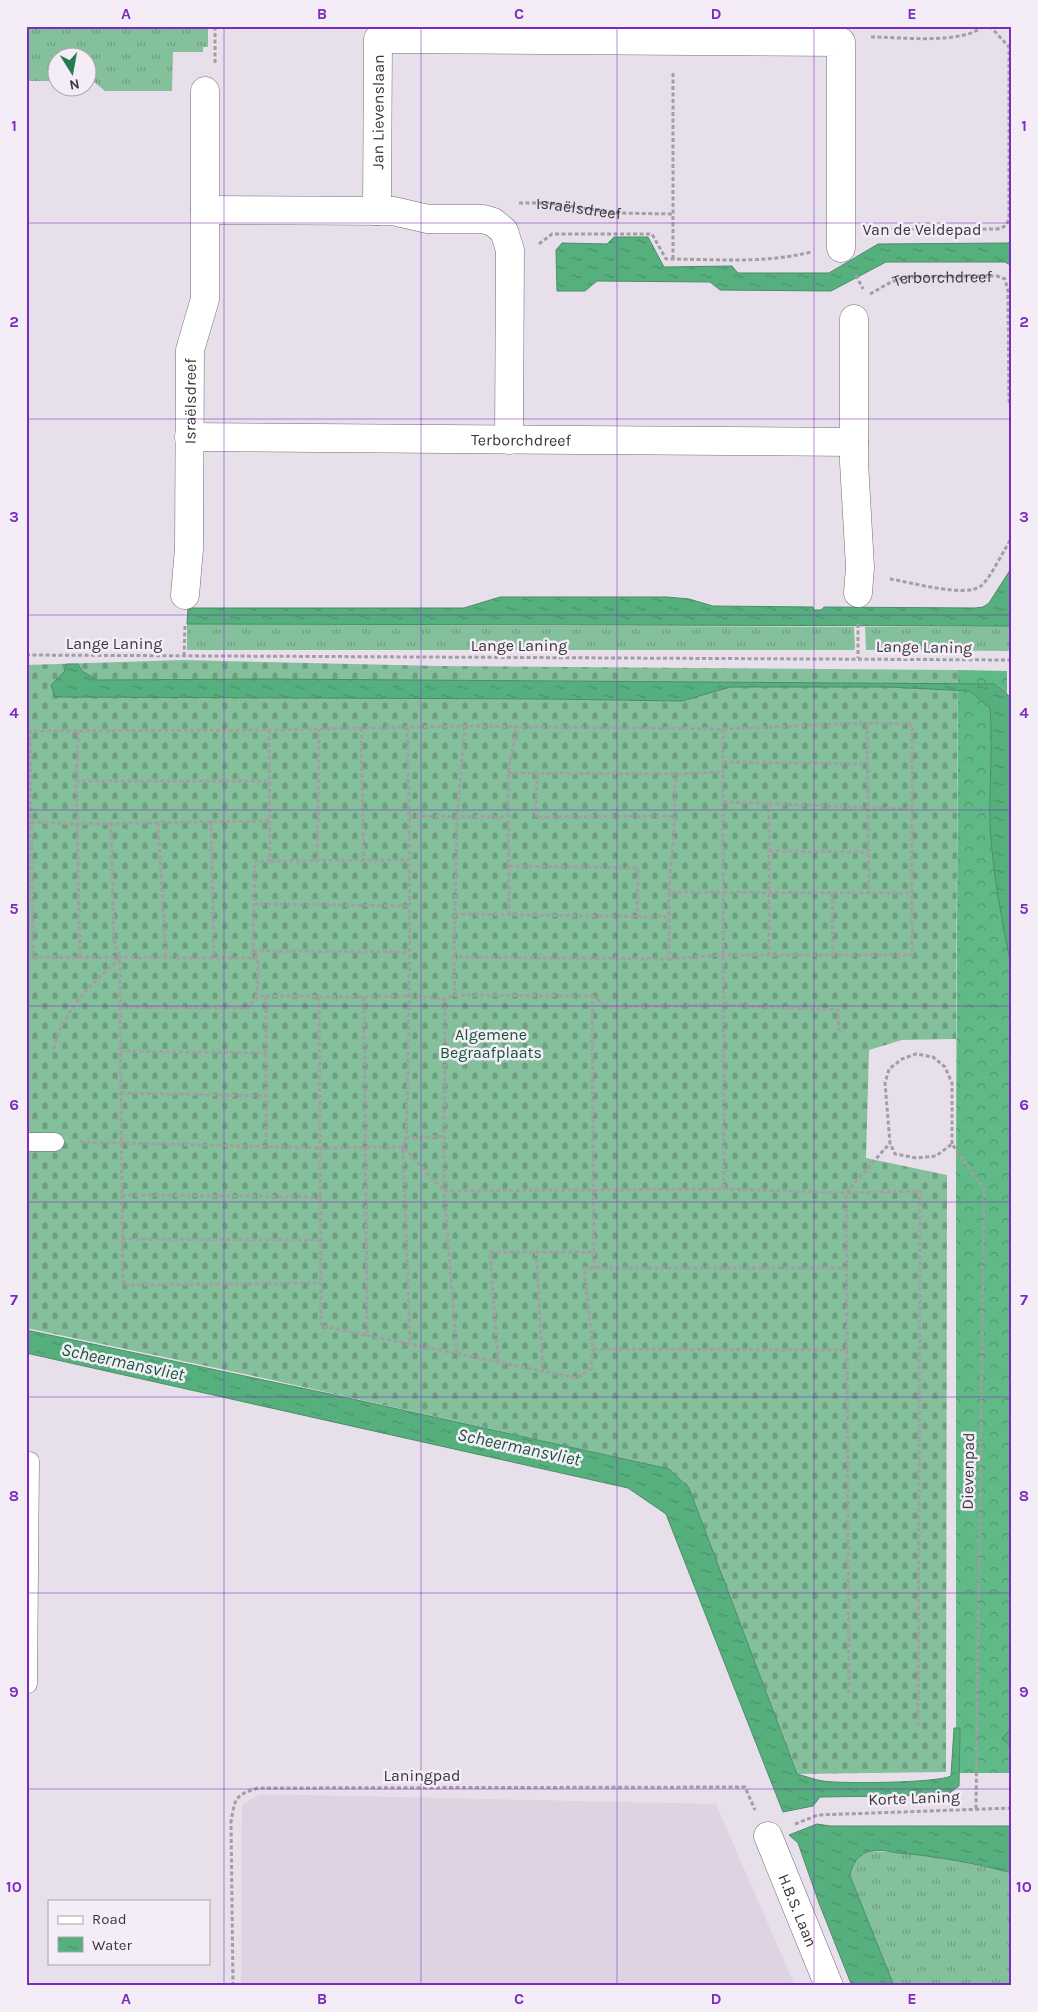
<svg xmlns="http://www.w3.org/2000/svg" width="1038" height="2012" viewBox="0 0 1038 2012" font-family="Karla,sans-serif">
  <style>
    .built { fill: #ded3e3 }
    .grass { fill: url(#grass-tufts) }
    .forest { fill: url(#forest-crowns) }
    .cemetery { fill: url(#cemetery-stones) }
    .water { fill: url(#water-ripples); stroke: #4e8c69 }
    .lines { fill: none; stroke-linecap: round; stroke-linejoin: round }
    .service-casing { stroke: #716c74; stroke-width: 19 }
    .minor-casing { stroke: #716c74; stroke-width: 29 }
    .path { stroke: #a39da5; stroke-width: 3; stroke-dasharray: 4 2.5; stroke-linecap: butt }
    .service { stroke: #fff; stroke-width: 18 }
    .minor { stroke: #fff; stroke-width: 28 }
    .grid { fill: none; stroke: #7b2cbf; stroke-width: 1; stroke-opacity: 0.55 }
    .labels { text-anchor: middle; dominant-baseline: central; stroke-width: 5; stroke-linejoin: round; paint-order: stroke }
    .street-label { font-size: 16px; fill: #3a373b; stroke: #f4edf7 }
    .park-label { font-size: 16px; fill: #125635; stroke: #f4edf7 }
    .water-label { font-size: 18px; font-style: italic; fill: #145837; stroke: #f4edf7 }
    .neatline { fill: none; stroke: #7b2cbf; stroke-width: 2 }
    .grid-label { font-size: 16px; text-anchor: middle; font-weight: bold; fill: #7b2cbf }
  </style>
  <defs>
    <pattern id="grass-tufts" width="24" height="20" patternUnits="userSpaceOnUse" patternTransform="scale(1.25)"><rect width="24" height="20" fill="#85c09c"/><path d="M3 7l-1-3M5 7V3M7 7l1-3M15 17l-1-3M17 17v-4M19 17l1-3" fill="none" stroke="#6e9d80"/></pattern>
    <pattern id="forest-crowns" width="20" height="18" patternUnits="userSpaceOnUse" patternTransform="scale(1.25)"><rect width="20" height="18" fill="#60ba87"/><path d="M2 6a3 3 0 1 1 6 0M12 15a3 3 0 1 1 6 0" fill="none" stroke="#509870"/></pattern>
    <pattern id="cemetery-stones" width="16" height="16" patternUnits="userSpaceOnUse" patternTransform="scale(1.25)"><rect width="16" height="16" fill="#85c09c"/><path d="M2 7V4a2 2 0 0 1 4 0v3zM10 15v-3a2 2 0 0 1 4 0v3z" fill="#6e9d80"/></pattern>
    <pattern id="water-ripples" width="26" height="14" patternUnits="userSpaceOnUse" patternTransform="scale(1.25)"><rect width="26" height="14" fill="#56b07d"/><path d="M2 4q2-2 4 0t4 0M15 11q2-2 4 0t4 0" fill="none" stroke="#489068"/></pattern>
  </defs>
  <rect width="100%" height="100%" fill="#e7e0ea"/>
  <path class="built" d="M 260,1794 L 716,1804 L 795,1986 L 241,1986 L 242,1805 Z"/>
  <path class="grass" d="M 26,26 L 208,26 L 208,47 L 203,47 L 203,52 L 173,52 L 172,91 L 105,91 L 93,81 L 88,81 L 88,58 L 58,58 L 57,81 L 26,81 Z
    M 187,624 L 854,627 L 855,649 L 853,650 L 187,650 Z
    M 1012,626 L 1012,651 L 866,650 L 865,627 Z
    M 872,1851 L 930,1855 L 966,1862 L 1012,1873 L 1012,1986 L 894,1986 L 850,1876 C 852,1861 859,1856 872,1851 Z"/>
  <path class="forest" d="M 958,670 L 1007,671 L 1007,694 L 994,684 L 958,684 Z
    M 958,691 L 970,691 L 990,708 C 993,747 989,787 990,826 C 993,875 1002,922 1012,970 L 1012,1728 L 1002,1738 L 1012,1749 L 1012,1773 L 959,1773 L 960,1728 L 956,1728 L 956,1173 Z"/>
  <path class="cemetery" d="M 182,660 L 439,666 L 958,670 L 956,1039 L 902,1040 L 869,1050 L 866,1158 L 947,1175 L 946,1772 L 797,1774 L 689,1488 L 669,1469 L 272,1380 L 26,1328 L 26,665 Z"/>
  <path class="water" d="M 614,237 L 648,237 L 664,267 L 732,266 L 738,273 L 829,273 L 878,244 L 1008,243 L 1012,240 L 1012,266 L 1005,262 L 886,262 L 831,291 L 720,290 L 710,282 L 597,281 L 585,291 L 557,291 L 556,250 L 562,243 L 607,244 Z
    M 1012,567 L 1012,626 L 187,624 L 188,608 L 464,608 L 500,597 L 667,597 L 689,599 L 713,606 L 813,607 L 814,610 L 821,610 L 824,607 L 975,608 L 983,607 L 989,603 Z
    M 67,664 L 78,664 L 82,671 L 97,680 L 268,679 L 994,684 L 1012,698 L 1012,970 C 1002,922 993,875 990,826 C 989,787 993,747 990,708 L 970,691 L 888,687 L 730,687 L 682,701 L 548,699 L 55,697 L 51,685 L 64,672 Z
    M 26,1330 L 330,1394 L 669,1469 L 689,1488 L 797,1774 C 805,1776 815,1780 823,1781 C 841,1784 938,1783 951,1776 L 954,1728 L 960,1728 L 959,1786 L 947,1795 L 820,1797 L 813,1806 L 783,1812 L 666,1514 L 628,1488 L 26,1353 Z
    M 1012,1728 L 1012,1749 L 1002,1738 Z
    M 817,1824 L 830,1826 L 1012,1826 L 1012,1873 C 974,1863 937,1856 898,1853 C 890,1852 879,1849 871,1851 C 858,1855 852,1863 850,1876 L 894,1986 L 852,1986 L 819,1903 L 798,1843 L 789,1835 Z"/>
  <g class="lines">
    <defs>
      <path id="service" d="M 26,1142 L 55,1142
        M 26,1684 L 28,1684 L 30,1461"/>
      <g id="minor">
        <path d="M 205,210 L 393,211 L 428,219 L 483,219 L 493,222 L 504,231 L 510,250 L 509,440"/>
        <path id="s3" d="M 377,211 L 378,39 L 841,42 L 841,248"/>
        <path d="M 854,319 L 854,462 L 860,567 L 858,593"/>
        <path id="s4" d="M 189,437 L 854,442"/>
        <path id="s5" d="M 185,595 L 189,549 L 190,350 L 205,299 L 205,91"/>
        <path id="s6" d="M 768,1836 L 829,1986"/>
      </g>
    </defs>
    <use href="#service" class="service-casing"/>
    <use href="#minor" class="minor-casing"/>
    <g class="path">
      <path d="M 871,37 C 899,37 963,45 983,26"/>
      <path d="M 215,63 L 215,26"/>
      <path id="s1" d="M 519,203 L 548,203 L 617,213 L 673,214"/>
      <path d="M 872,229 L 995,229 C 1003,229 1008,225 1009,217 L 1009,47 L 990,26"/>
      <path d="M 539,244 L 552,234 L 652,234 L 666,259 C 716,259 763,264 811,252"/>
      <path d="M 673,259 L 673,72"/>
      <path d="M 856,275 L 863,289"/>
      <path id="s2" d="M 870,294 L 891,282 L 905,277 L 997,276 L 1005,279 L 1008,291 L 1009,400 L 1012,414"/>
      <path d="M 890,579 C 910,582 965,598 981,586 C 990,579 1005,548 1012,537"/>
      <path d="M 858,624 L 858,658"/>
      <path d="M 26,655 L 1012,660"/>
      <path d="M 184,656 L 185,626"/>
      <path d="M 407,727 C 411,864 410,1001 406,1138 L 403,1147 L 410,1344"/>
      <path d="M 361,728 L 364,861"/>
      <path d="M 723,729 L 867,723"/>
      <path d="M 269,730 L 270,861 L 255,861 L 253,951 L 258,958 L 257,996 L 364,997 L 410,996 L 445,999 L 455,995"/>
      <path d="M 723,762 L 867,764"/>
      <path d="M 508,773 L 675,774 L 723,772"/>
      <path d="M 537,774 L 536,817 L 675,816"/>
      <path d="M 76,781 L 78,730"/>
      <path d="M 723,802 L 912,809"/>
      <path d="M 409,816 L 507,817"/>
      <path d="M 211,821 L 214,959"/>
      <path d="M 31,822 L 76,824 L 269,821"/>
      <path d="M 111,823 L 114,941 L 120,958"/>
      <path d="M 158,823 L 166,958"/>
      <path d="M 769,851 L 868,852"/>
      <path d="M 270,861 L 409,860"/>
      <path d="M 317,861 L 319,729"/>
      <path d="M 509,866 L 638,868 L 637,917"/>
      <path d="M 669,892 L 675,816 L 675,774"/>
      <path d="M 832,893 L 833,956"/>
      <path d="M 254,904 L 409,906"/>
      <path d="M 455,914 L 669,917"/>
      <path d="M 509,915 L 508,773 L 517,726"/>
      <path d="M 253,951 L 409,952"/>
      <path d="M 769,956 L 769,805"/>
      <path d="M 80,957 L 76,781 L 268,781"/>
      <path d="M 454,957 L 457,816 L 465,726"/>
      <path d="M 258,958 L 33,957 L 30,731 L 269,730 L 465,726 L 723,729 L 724,1189"/>
      <path d="M 669,959 L 723,955 L 912,955 L 912,724 L 867,723 L 869,894"/>
      <path d="M 257,996 L 248,1008 L 120,1007 L 123,1285 L 320,1283"/>
      <path d="M 266,996 L 266,1146"/>
      <path d="M 592,996 L 610,1007 L 723,1005 L 838,1010 L 839,1032"/>
      <path d="M 319,997 L 321,1326 L 577,1378 L 591,1369 L 593,1349"/>
      <path d="M 364,997 L 367,1336"/>
      <path d="M 445,999 L 444,1191 L 457,1354"/>
      <path d="M 54,1049 C 62,1010 92,984 120,958 L 120,1007"/>
      <path d="M 120,1051 L 266,1053"/>
      <path d="M 121,1093 L 266,1096"/>
      <path d="M 406,1138 L 445,1136"/>
      <path d="M 80,1142 L 321,1148 L 403,1147 L 444,1191 L 724,1189 L 846,1193 L 920,1191 L 918,1725"/>
      <path d="M 952,1144 L 952,1083 L 945,1067 L 933,1057 L 916,1054 L 902,1059 L 889,1069 L 885,1083 L 890,1143 L 895,1154 L 916,1158 L 936,1156 L 952,1144 L 984,1189 L 976,1809"/>
      <path d="M 122,1195 L 321,1197"/>
      <path d="M 122,1239 L 321,1240"/>
      <path d="M 536,1252 L 543,1371"/>
      <path d="M 594,1252 L 592,996 L 455,995 L 454,957 L 669,959 L 669,892 L 912,893"/>
      <path d="M 847,1268 L 584,1268 L 593,1349 L 848,1350"/>
      <path d="M 498,1362 L 490,1252 L 594,1252 L 594,1268"/>
      <path d="M 849,1693 L 846,1193 L 890,1143"/>
      <path d="M 795,1824 L 818,1815 L 1012,1808"/>
      <path d="M 233,1986 L 231,1822 C 235,1798 235,1795 258,1788 L 745,1787 L 755,1810"/>
    </g>
    <use href="#service" class="service"/>
    <use href="#minor" class="minor"/>
  </g>
  <path class="grid" d="M 224,26 L 224,1986M 421,26 L 421,1986M 617,26 L 617,1986M 814,26 L 814,1986M 26,223 L 1012,223M 26,419 L 1012,419M 26,615 L 1012,615M 26,810 L 1012,810M 26,1006 L 1012,1006M 26,1202 L 1012,1202M 26,1397 L 1012,1397M 26,1593 L 1012,1593M 26,1789 L 1012,1789"/>
  <g class="labels">
    <g class="street-label">
      <text stroke="none"><textPath href="#s3" startOffset="99">Jan Lievenslaan</textPath></text>
      <text stroke="none"><textPath href="#s1" startOffset="60">Israëlsdreef</textPath></text>
      <text x="922" y="229">Van de Veldepad</text>
      <text stroke="none"><textPath href="#s2" startOffset="76">Terborchdreef</textPath></text>
      <text stroke="none"><textPath href="#s5" startOffset="194">Israëlsdreef</textPath></text>
      <text stroke="none"><textPath href="#s4" startOffset="332">Terborchdreef</textPath></text>
      <text x="114" y="643">Lange Laning</text>
      <text x="519" y="645">Lange Laning</text>
      <text transform="translate(924 647) rotate(1)">Lange Laning</text>
      <text transform="translate(968 1471) rotate(-89)">Dievenpad</text>
      <text x="422" y="1775">Laningpad</text>
      <text transform="translate(914 1798) rotate(-2)">Korte Laning</text>
      <text stroke="none"><textPath href="#s6" startOffset="80">H.B.S. Laan</textPath></text>
    </g>
    <g class="park-label">
      <text x="491" y="1034">Algemene<tspan x="491" dy="18">Begraafplaats</tspan></text>
    </g>
    <g class="water-label">
      <text transform="translate(123 1362) rotate(12)">Scheermansvliet</text>
      <text transform="translate(519 1447) rotate(12)">Scheermansvliet</text>
    </g>
  </g>
  <rect width="1038" height="2012" fill="none" stroke="#f4edf7" stroke-width="55"/>
  <rect x="48" y="1900" width="162" height="65" fill="#f4edf7" stroke="#aaa4ac"/>
  <rect x="58" y="1916" width="25" height="8" fill="#ffffff" stroke="#aaa4ac"/>
  <text x="92" y="1924" font-size="15" fill="#3a373b">Road</text>
  <rect x="58" y="1937" width="25" height="15" fill="url(#water-ripples)" stroke="#aaa4ac"/>
  <text x="92" y="1950" font-size="15" fill="#3a373b">Water</text>
  <g transform="translate(72 72) rotate(169)"><circle r="24" fill="#f4edf7" stroke="#aaa4ac"/>
  <path d="M0-4L9 19L0 12L-9 19Z" fill="#247b4f"/>
  <text y="-8" font-size="14" font-weight="bold" text-anchor="middle" fill="#3a373b">N</text>
  </g>
  <rect x="28" y="28" width="982" height="1956" class="neatline"/>
  <g class="grid-label">
    <text x="126" y="19">A</text>
    <text x="322" y="19">B</text>
    <text x="519" y="19">C</text>
    <text x="716" y="19">D</text>
    <text x="912" y="19">E</text>
    <text x="14" y="131">1</text>
    <text x="1024" y="131">1</text>
    <text x="14" y="327">2</text>
    <text x="1024" y="327">2</text>
    <text x="14" y="522">3</text>
    <text x="1024" y="522">3</text>
    <text x="14" y="718">4</text>
    <text x="1024" y="718">4</text>
    <text x="14" y="914">5</text>
    <text x="1024" y="914">5</text>
    <text x="14" y="1110">6</text>
    <text x="1024" y="1110">6</text>
    <text x="14" y="1305">7</text>
    <text x="1024" y="1305">7</text>
    <text x="14" y="1501">8</text>
    <text x="1024" y="1501">8</text>
    <text x="14" y="1697">9</text>
    <text x="1024" y="1697">9</text>
    <text x="14" y="1892">10</text>
    <text x="1024" y="1892">10</text>
    <text x="126" y="2004">A</text>
    <text x="322" y="2004">B</text>
    <text x="519" y="2004">C</text>
    <text x="716" y="2004">D</text>
    <text x="912" y="2004">E</text>
  </g>
</svg>
